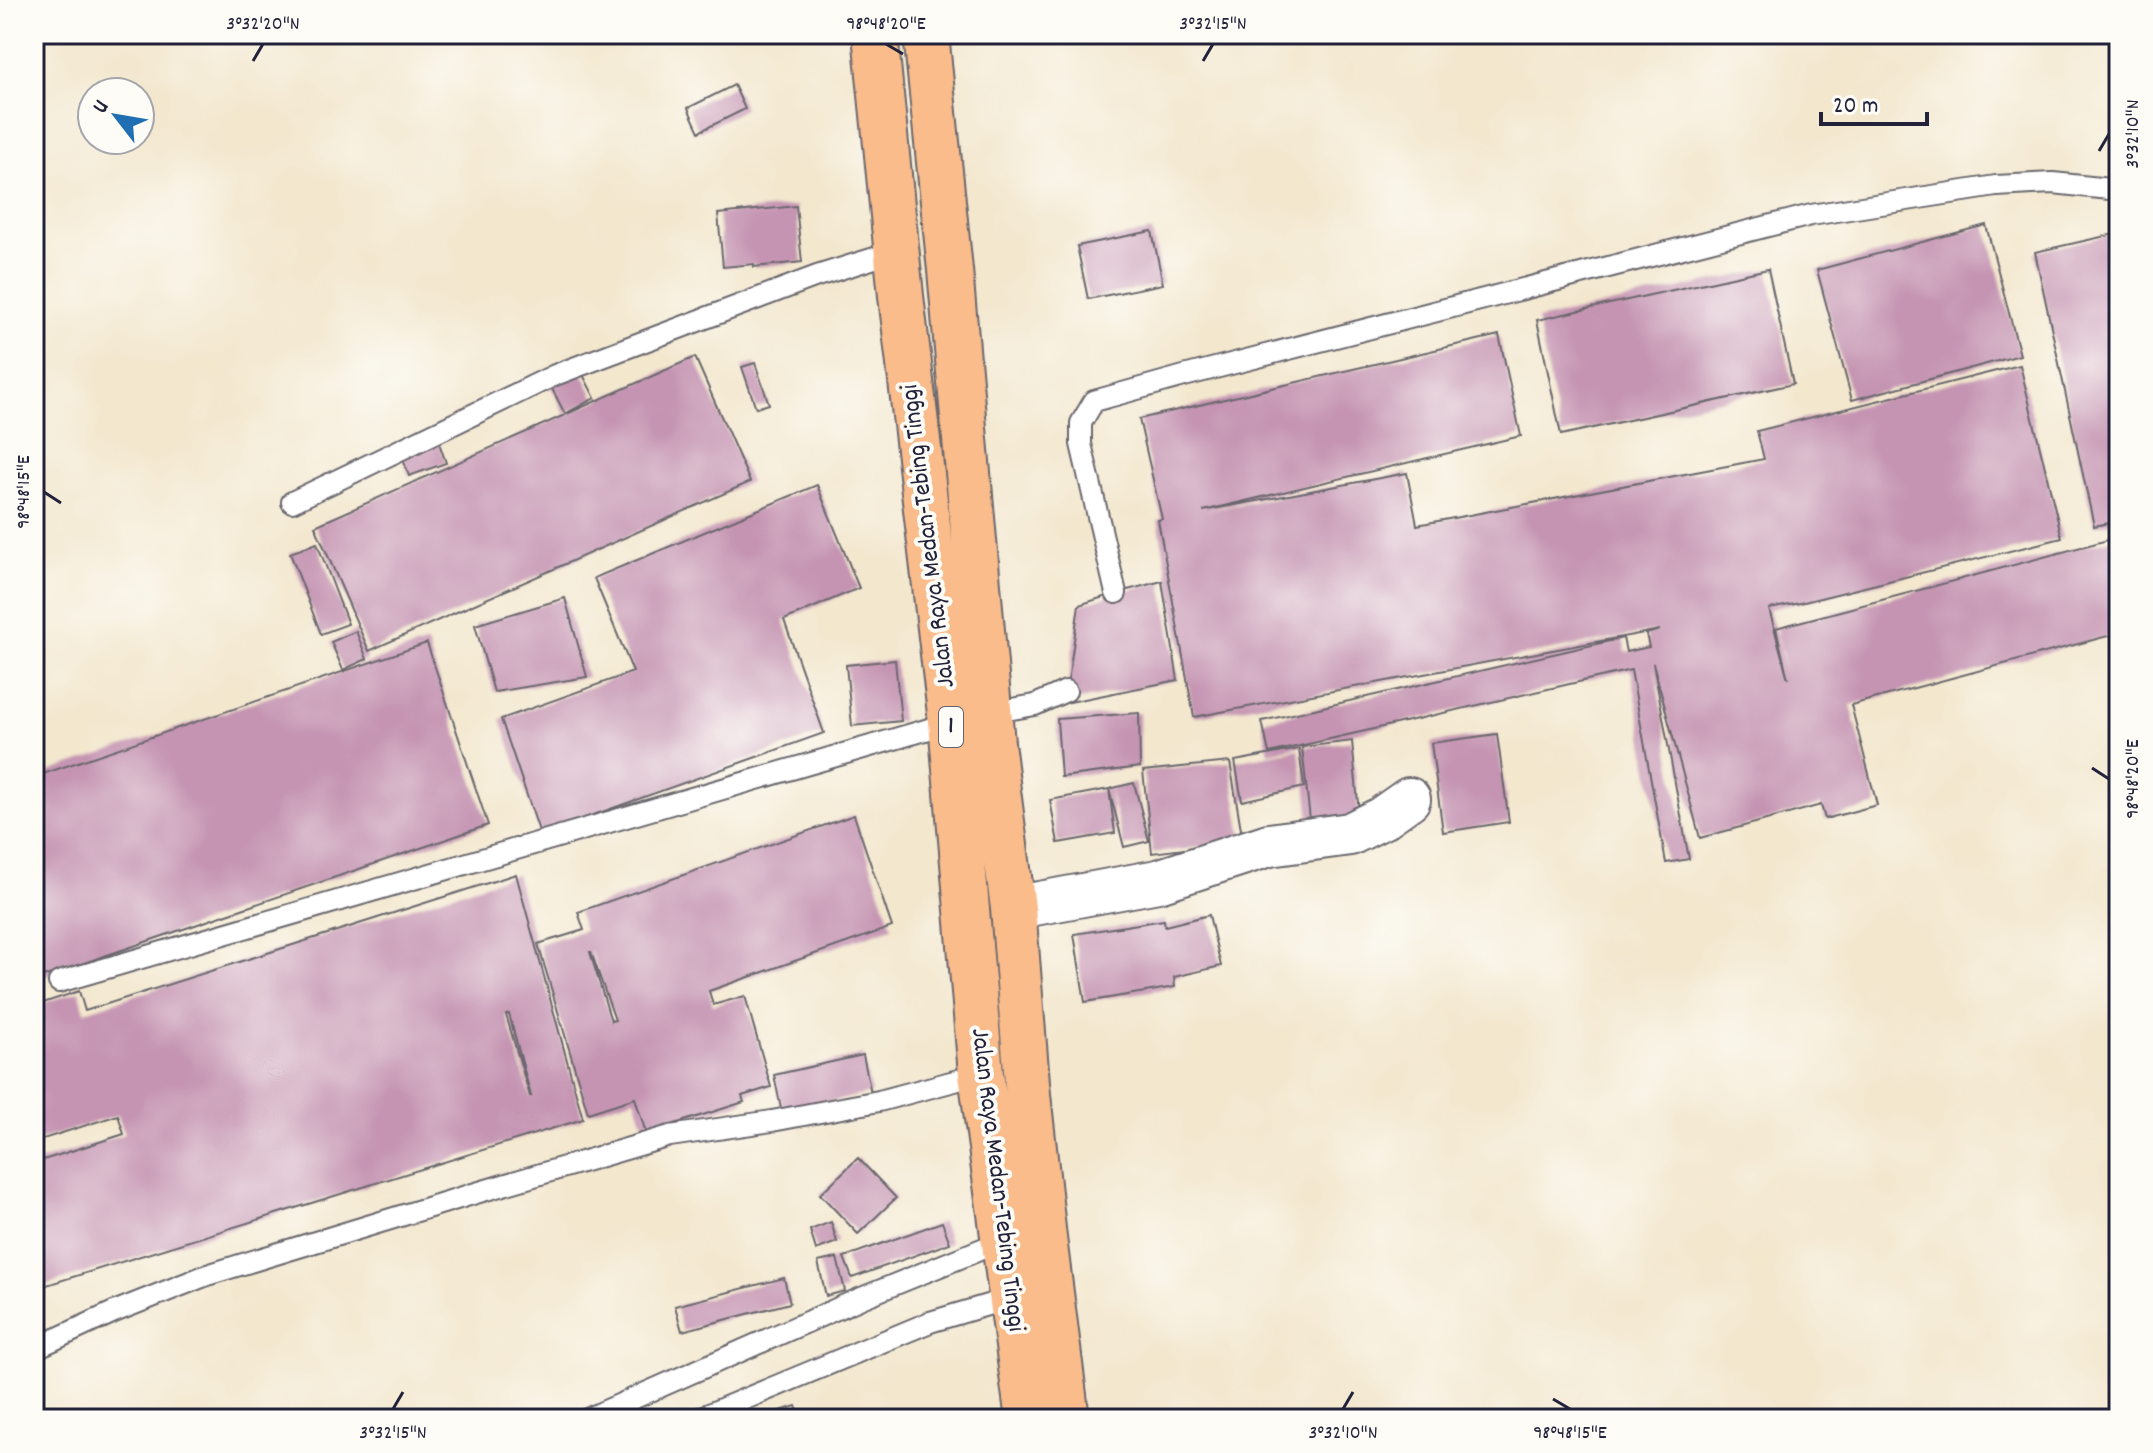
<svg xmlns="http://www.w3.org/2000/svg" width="2153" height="1453" viewBox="0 0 2153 1453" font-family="Dekko,sans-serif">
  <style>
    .building { fill: #c594b2; fill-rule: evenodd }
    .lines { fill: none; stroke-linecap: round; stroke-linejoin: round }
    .lane-casing { stroke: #6b676e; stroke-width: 24 }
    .street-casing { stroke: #6b676e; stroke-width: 46 }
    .highway-casing { stroke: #6b676e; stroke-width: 48 }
    .lane { stroke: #fff; stroke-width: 20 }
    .street { stroke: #fff; stroke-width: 42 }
    .highway { stroke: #fabc8b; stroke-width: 44 }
    .ticks { fill: none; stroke: #22223b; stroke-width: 3 }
    .labels { text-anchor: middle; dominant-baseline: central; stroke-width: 8; stroke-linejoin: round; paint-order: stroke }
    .shield { fill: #fdfcf7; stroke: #646373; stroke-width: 2 }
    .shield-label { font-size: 24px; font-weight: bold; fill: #22223b }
    .street-label { font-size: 26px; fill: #22223b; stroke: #fdfcf7 }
    .neatline { fill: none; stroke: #22223b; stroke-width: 3 }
    .ticks-label { font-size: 20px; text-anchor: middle; fill: #22223b }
  </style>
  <rect width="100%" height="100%" fill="#fdfcf7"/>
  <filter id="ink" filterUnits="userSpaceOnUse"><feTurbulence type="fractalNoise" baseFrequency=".0125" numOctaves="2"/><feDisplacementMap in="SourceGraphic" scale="16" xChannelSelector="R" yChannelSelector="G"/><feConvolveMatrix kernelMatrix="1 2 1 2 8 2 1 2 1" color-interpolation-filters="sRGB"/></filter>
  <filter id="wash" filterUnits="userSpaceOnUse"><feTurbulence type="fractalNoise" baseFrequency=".006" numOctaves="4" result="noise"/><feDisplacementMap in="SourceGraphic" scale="32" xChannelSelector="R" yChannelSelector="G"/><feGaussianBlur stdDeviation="1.8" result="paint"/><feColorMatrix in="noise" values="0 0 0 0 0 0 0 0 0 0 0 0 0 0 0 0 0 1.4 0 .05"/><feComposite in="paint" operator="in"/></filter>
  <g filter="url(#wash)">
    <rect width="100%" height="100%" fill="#f3e7ce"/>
    <g id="blocks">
      <path class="building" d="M 734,85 L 745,109 L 699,132 L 688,108 Z
        M 796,206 L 802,262 L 754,267 L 754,264 L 723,267 L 718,214 Z
        M 1986,225 L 2020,355 L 1852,400 L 1817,270 Z
        M 1152,231 L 1163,284 L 1088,299 L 1077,246 Z
        M 2119,233 L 2119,521 L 2094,526 L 2035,252 Z
        M 1768,269 L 1793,384 L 1561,435 L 1537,320 Z
        M 1499,335 L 1521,436 L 1203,511 L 1407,473 L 1417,525 L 1764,459 L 1757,431 L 2020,365 L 2062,538 L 1800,603 L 1769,609 L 1788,679 L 1776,628 L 2119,537 L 2119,633 L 1851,705 L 1877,805 L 1825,819 L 1821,805 L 1700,838 L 1653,663 L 1689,859 L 1666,863 L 1631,670 L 1269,753 L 1262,721 L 1623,638 L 1626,652 L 1649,647 L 1646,634 L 1660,630 L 1194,717 L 1158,520 L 1162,519 L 1139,419 Z
        M 695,357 L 750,482 L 369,651 L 315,526 Z
        M 755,363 L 769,404 L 756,408 L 742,367 Z
        M 579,367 L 595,398 L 565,414 L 549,383 Z
        M 438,440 L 446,463 L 409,476 L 401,453 Z
        M 817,485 L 859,588 L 784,620 L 824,733 L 540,834 L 501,719 L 633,672 L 594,578 Z
        M 317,543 L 348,624 L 321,634 L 290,553 Z
        M 1162,581 L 1178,680 L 1065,703 L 1079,605 L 1116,593 Z
        M 565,598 L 587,677 L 494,692 L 475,625 Z
        M 356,631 L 367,659 L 343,670 L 331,642 Z
        M 427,643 L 488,825 L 34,980 L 34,777 Z
        M 895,660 L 901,721 L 852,726 L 846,665 Z
        M 1139,713 L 1140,767 L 1061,777 L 1057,719 Z
        M 1497,734 L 1509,822 L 1443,832 L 1431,743 Z
        M 1352,741 L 1360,824 L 1311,829 L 1302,747 Z
        M 1299,749 L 1304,787 L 1242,801 L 1235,761 Z
        M 1230,762 L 1243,842 L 1152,853 L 1143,771 Z
        M 1134,783 L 1149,841 L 1124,847 L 1109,789 L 1115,833 L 1058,843 L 1050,800 L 1109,789 Z
        M 854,815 L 892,927 L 709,991 L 713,1005 L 745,996 L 771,1087 L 742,1096 L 744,1102 L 646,1133 L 635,1098 L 588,1113 L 538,944 L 584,930 L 578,912 ZM 590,952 L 591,952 L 615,1020 L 611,1021 Z
        M 516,874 L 583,1119 L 34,1289 L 34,1163 L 124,1134 L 118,1115 L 34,1142 L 34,1006 L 79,991 L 85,1011 ZM 509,1014 L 531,1096 L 530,1096 L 506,1015 Z
        M 1209,915 L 1221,966 L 1174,977 L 1175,987 L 1085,1002 L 1074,934 L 1164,920 L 1165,926 Z
        M 863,1055 L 871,1093 L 782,1113 L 774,1075 Z
        M 858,1158 L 896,1198 L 858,1234 L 820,1194 Z
        M 831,1222 L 837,1242 L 816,1250 L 810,1230 Z
        M 942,1222 L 950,1243 L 852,1278 L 844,1257 Z
        M 837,1258 L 845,1291 L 826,1296 L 818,1262 Z
        M 784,1278 L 790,1303 L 682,1331 L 675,1306 Z
        M 796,1406 L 801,1419 L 758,1419 L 758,1418 Z"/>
    </g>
  </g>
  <g filter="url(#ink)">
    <use href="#blocks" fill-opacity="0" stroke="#6b676e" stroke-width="2"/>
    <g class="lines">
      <defs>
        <path id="lane" d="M 292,502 L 555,375 L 817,276 L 897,251
          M 1116,593 L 1081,444 L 1081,423 L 1094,401 L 1184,376 L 1811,215 L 1996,186 L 2053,183 L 2119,190
          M 984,714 L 1035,705 L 1066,691
          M 59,982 L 953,722
          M 34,1349 L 114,1312 L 207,1275 L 476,1193 L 670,1136 L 772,1121 L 879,1101 L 981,1074
          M 587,1419 L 859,1299 L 1004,1240
          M 697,1419 L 930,1322 L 1011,1298"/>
        <path id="street" d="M 1013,908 L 1158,881 L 1269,845 L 1350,834 L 1382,818 L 1409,799"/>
        <path id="highway" d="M 875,34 L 901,296 L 951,722 L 981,1074 L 1028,1419
          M 926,34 L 950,270 L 992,743 L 1013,908 L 1028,1095 L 1044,1238 L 1067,1419"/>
      </defs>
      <use href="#lane" class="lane-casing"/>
      <use href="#street" class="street-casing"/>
      <use href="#highway" class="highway-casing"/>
      <use href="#lane" class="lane"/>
      <use href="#street" class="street"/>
      <use href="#highway" class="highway"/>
    </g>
  </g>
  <path class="ticks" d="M 886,44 L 903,54M 253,61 L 263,44M 1203,61 L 1213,44M 2099,151 L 2109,134M 44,492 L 61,503M 2092,768 L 2109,779M 1553,1399 L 1570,1409M 393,1409 L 403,1392M 1343,1409 L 1353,1392"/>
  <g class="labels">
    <rect class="shield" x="939" y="707" width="24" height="40" rx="6"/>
    <g class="shield-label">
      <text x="951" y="727">1</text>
    </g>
    <g class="street-label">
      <text transform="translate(929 536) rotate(-97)">Jalan Raya Medan-Tebing Tinggi</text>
      <text transform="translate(997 1180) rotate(83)">Jalan Raya Medan-Tebing Tinggi</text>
    </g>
  </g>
  <rect width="2153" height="1453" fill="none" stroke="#fdfcf7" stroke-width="88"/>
  <g transform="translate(116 116) rotate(301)"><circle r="38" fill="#fdfcf7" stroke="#a5a5ac" stroke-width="2"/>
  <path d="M0-6L14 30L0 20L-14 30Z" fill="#1f6fb2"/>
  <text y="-12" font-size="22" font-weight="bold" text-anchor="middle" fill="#22223b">U</text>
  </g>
  <path d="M1821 112v12h106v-12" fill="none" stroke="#22223b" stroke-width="4"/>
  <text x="1833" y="112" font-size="24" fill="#22223b" stroke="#fdfcf7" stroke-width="6" paint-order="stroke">20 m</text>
  <rect x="44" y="44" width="2065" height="1365" class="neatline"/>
  <g class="ticks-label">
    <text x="263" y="29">3°32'20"N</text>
    <text x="886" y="29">98°48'20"E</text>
    <text x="1213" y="29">3°32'15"N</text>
    <text transform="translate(2131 134) rotate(-90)" y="7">3°32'10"N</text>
    <text transform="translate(22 492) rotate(-90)" y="7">98°48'15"E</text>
    <text transform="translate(2131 779) rotate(-90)" y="7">98°48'20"E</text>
    <text x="393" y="1438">3°32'15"N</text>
    <text x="1343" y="1438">3°32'10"N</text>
    <text x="1570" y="1438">98°48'15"E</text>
  </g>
</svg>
